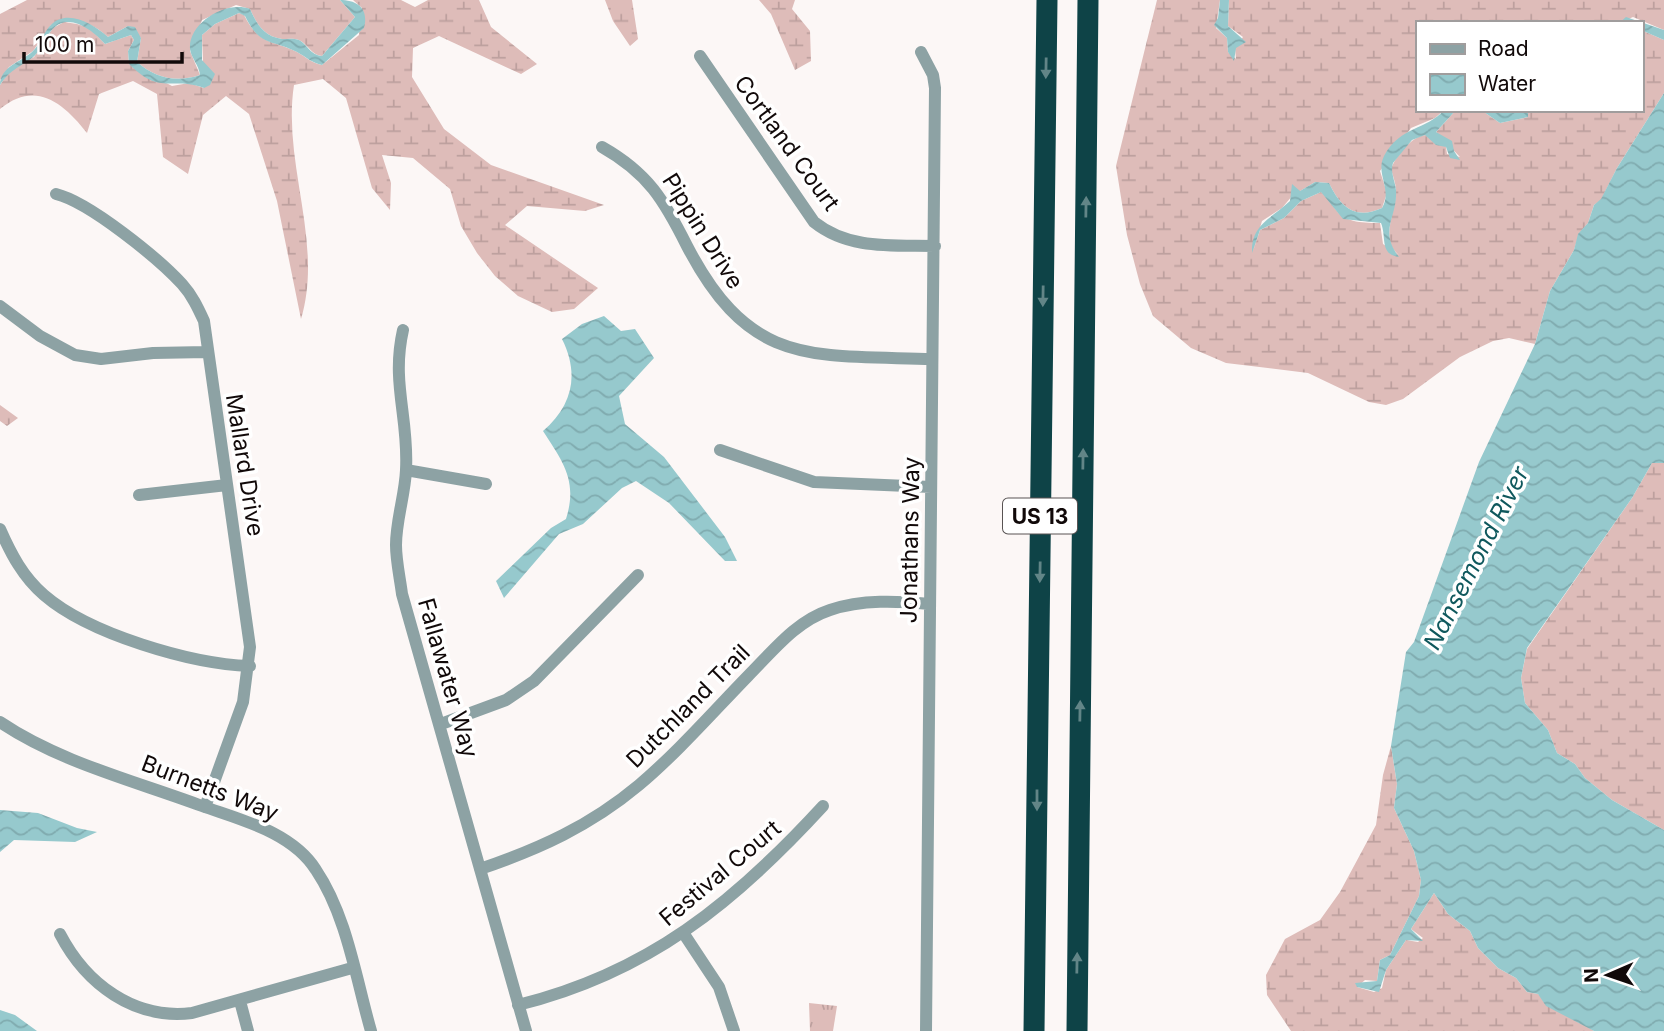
<svg xmlns="http://www.w3.org/2000/svg" width="1664" height="1031" viewBox="0 0 1664 1031" font-family="Inter,sans-serif">
  <style>
    .wetland { fill: url(#wetland-marsh) }
    .park { fill: url(#park-tufts) }
    .water { fill: url(#water-waves) }
    .lines { fill: none; stroke-linecap: round; stroke-linejoin: round }
    .minor { stroke: #8da2a4; stroke-width: 12 }
    .motorway { stroke: #0e4347; stroke-width: 21 }
    .oneway { fill: #628587 }
    .labels { text-anchor: middle; dominant-baseline: central; stroke-width: 7; stroke-linejoin: round; paint-order: stroke }
    .shield { fill: #fff; stroke: #585353; stroke-width: 2 }
    .shield-label { font-size: 21px; font-weight: bold; fill: #110909 }
    .street-label { font-size: 23px; fill: #110909; stroke: #fff }
    .water-label { font-size: 24px; font-style: italic; fill: #0f585d; stroke: #fff }
  </style>
  <defs>
    <pattern id="wetland-marsh" width="20" height="14" patternUnits="userSpaceOnUse" patternTransform="scale(1.75)"><rect width="20" height="14" fill="#debcb9"/><path d="M1 5h8M5 5V1M11 12h8M15 12V8" fill="none" stroke="#bda09e"/></pattern>
    <pattern id="park-tufts" width="24" height="20" patternUnits="userSpaceOnUse" patternTransform="scale(1.75)"><rect width="24" height="20" fill="#debcb9"/><path d="M3 7l-1-3M5 7V3M7 7l1-3M15 17l-1-3M17 17v-4M19 17l1-3" fill="none" stroke="#bda09e"/></pattern>
    <pattern id="water-waves" width="16" height="10" patternUnits="userSpaceOnUse" patternTransform="scale(1.75)"><rect width="16" height="10" fill="#96c9cd"/><path d="M0 5q4-4 8 0t8 0" fill="none" stroke="#80abaf"/></pattern>
  </defs>
  <rect width="100%" height="100%" fill="#fcf7f6"/>
  <path class="wetland" d="M 27,0 L 340,0 L 355,17 L 322,56 C 311,55 309,45 299,40 C 294,38 287,39 282,39 C 263,36 257,24 250,9 L 236,5 L 202,20 L 190,51 L 200,75 C 176,83 155,78 137,62 L 141,38 L 128,26 L 108,37 C 88,19 76,19 51,25 L 33,51 L 9,67 L 0,80 L 0,14 Z
    M 353,0 L 401,0 L 415,7 L 428,0 L 479,0 L 491,27 L 537,64 L 521,74 L 439,36 L 413,48 L 412,77 L 444,129 L 491,165 L 604,205 L 585,211 L 527,206 L 505,225 L 598,288 L 574,309 L 552,312 L 518,296 L 495,276 L 477,253 L 461,226 L 450,189 L 413,158 L 382,155 L 391,183 L 390,210 L 372,188 L 346,98 L 323,79 L 294,85 C 282,163 324,242 301,319 L 277,201 L 249,114 L 226,96 L 203,115 L 188,174 L 163,157 L 157,94 L 133,81 L 99,94 L 87,133 C 63,102 35,80 0,109 L 0,85 L 10,70 L 34,57 L 53,28 L 64,22 L 77,24 L 90,28 L 105,44 L 131,35 L 134,40 L 128,51 L 129,64 L 172,86 L 189,83 L 204,88 L 202,35 L 215,24 L 239,13 L 244,15 C 260,46 271,39 297,52 C 306,57 311,63 322,65 L 359,35 L 362,8 Z
    M 605,0 L 632,0 L 638,39 L 630,46 L 613,21 Z
    M 759,0 L 795,0 L 792,9 L 810,31 L 811,61 L 795,70 L 771,14 Z
    M 1157,0 L 1220,0 L 1216,28 L 1227,38 L 1228,52 L 1236,59 L 1235,48 L 1243,37 L 1228,26 L 1229,0 L 1664,0 L 1664,30 L 1633,17 L 1619,23 L 1417,23 L 1417,110 L 1444,110 L 1435,118 L 1411,128 L 1380,171 L 1387,193 L 1382,208 C 1356,220 1341,208 1329,183 L 1315,182 L 1292,196 L 1282,208 L 1262,221 L 1253,251 L 1260,230 L 1284,218 L 1301,201 L 1321,192 C 1329,197 1331,203 1336,210 C 1345,223 1366,223 1380,223 L 1383,244 L 1399,255 C 1379,240 1396,212 1396,191 C 1396,184 1393,176 1391,169 C 1395,157 1413,134 1427,135 C 1433,136 1441,143 1446,147 L 1447,154 L 1460,157 L 1436,132 L 1456,110 L 1481,110 L 1500,123 L 1528,117 L 1528,110 L 1641,110 L 1644,76 L 1641,30 L 1664,40 L 1664,93 L 1617,168 L 1601,200 L 1594,205 L 1588,223 L 1579,234 L 1574,250 L 1550,291 L 1535,344 L 1509,338 L 1493,341 L 1460,357 L 1403,399 L 1386,405 L 1369,402 L 1308,373 L 1226,363 L 1191,348 L 1153,316 L 1140,284 L 1127,235 L 1116,166 Z
    M 0,405 L 18,418 L 7,426 L 0,421 Z
    M 1659,461 L 1664,463 L 1664,830 L 1612,800 L 1585,778 L 1575,764 L 1557,753 L 1548,730 L 1525,703 L 1521,678 L 1527,649 L 1632,498 L 1652,463 Z
    M 1391,746 L 1397,784 L 1394,808 L 1414,851 L 1421,880 L 1419,896 L 1390,955 L 1380,960 L 1377,981 L 1365,980 L 1357,987 L 1374,992 L 1382,988 L 1386,970 L 1406,940 L 1418,942 L 1423,938 L 1411,929 L 1434,893 L 1448,914 L 1470,931 L 1478,948 L 1498,968 L 1516,978 L 1527,992 L 1538,994 L 1594,1031 L 1291,1031 L 1267,995 L 1266,975 L 1285,939 L 1320,920 L 1340,892 L 1376,825 L 1383,775 Z"/>
  <path class="park" d="M 809,1003 L 837,1006 L 833,1031 L 810,1031 Z"/>
  <path class="water" d="M 340,0 C 358,0 369,9 364,28 L 322,65 C 312,63 306,57 297,52 C 271,39 260,47 245,16 L 239,13 L 215,24 L 202,35 L 202,60 L 215,74 L 210,85 L 204,88 C 170,76 161,96 129,64 L 128,51 L 134,40 L 131,35 L 105,44 C 93,30 67,10 51,31 C 44,39 40,52 32,58 C 18,68 10,70 0,85 C 0,66 22,62 33,51 C 40,44 43,34 49,27 C 66,7 93,24 108,37 L 128,26 L 135,27 L 141,38 L 137,62 C 155,78 176,83 200,75 C 199,65 191,58 190,49 C 188,23 226,0 250,9 C 257,24 263,36 282,39 C 287,39 294,38 299,40 C 308,45 310,55 322,56 L 355,17 Z
    M 1220,0 L 1229,0 L 1228,26 L 1246,42 L 1236,48 L 1234,61 L 1228,52 L 1227,38 L 1214,25 L 1218,18 Z
    M 1626,17 L 1664,30 L 1664,40 L 1641,30 L 1641,23 L 1619,23 Z
    M 1664,93 L 1664,463 L 1652,463 L 1632,498 L 1527,648 L 1521,678 L 1525,703 L 1548,730 L 1557,753 L 1575,764 L 1585,778 L 1612,800 L 1664,830 L 1664,1031 L 1594,1031 L 1546,1006 L 1538,994 L 1527,992 L 1516,978 L 1498,968 L 1478,948 L 1470,931 L 1448,914 L 1434,893 L 1411,929 L 1423,941 L 1406,940 L 1386,970 L 1379,992 L 1357,987 L 1355,983 L 1377,981 L 1380,960 L 1390,955 L 1419,896 L 1421,880 L 1414,851 L 1394,808 L 1397,784 L 1391,746 L 1406,652 L 1414,642 L 1479,462 L 1535,344 L 1550,291 L 1574,250 L 1578,234 L 1588,223 L 1594,205 L 1601,199 L 1617,168 Z
    M 1444,110 L 1456,110 L 1436,132 L 1452,141 L 1454,151 L 1460,160 L 1450,158 L 1446,147 L 1436,145 L 1425,135 L 1412,140 L 1393,163 C 1390,172 1395,180 1396,190 C 1398,217 1378,230 1399,257 C 1379,254 1387,238 1381,223 L 1343,219 L 1321,192 L 1301,201 L 1284,218 L 1260,230 L 1252,253 C 1251,224 1271,219 1290,201 L 1292,184 L 1300,191 L 1315,182 L 1329,183 C 1341,208 1356,220 1382,208 C 1393,190 1375,174 1384,156 C 1400,126 1427,130 1444,110 Z
    M 1481,110 L 1528,110 L 1528,117 L 1500,123 Z
    M 604,316 L 621,331 L 635,329 L 654,358 L 619,396 L 625,424 L 664,457 L 725,537 L 737,561 L 725,561 L 669,503 L 636,481 L 622,488 L 583,524 L 559,534 L 504,598 L 496,581 L 551,528 L 566,519 C 578,481 563,462 543,431 C 572,406 580,375 562,339 L 582,324 Z
    M 0,810 L 38,813 L 77,828 L 97,832 L 75,842 L 14,840 L 0,852 Z
    M 0,1010 L 15,1015 L 37,1031 L 0,1031 Z"/>
  <g class="lines">
    <path class="minor" d="M 921,52 L 933,75 L 935,88 L 926,1031
      M 700,56 L 814,222 C 849,250 892,245 935,246
      M 602,147 C 648,173 664,200 687,246 C 750,367 810,355 932,359
      M 56,194 C 89,202 158,258 182,284 C 192,295 198,308 204,321 L 250,647 L 243,702 L 205,807
      M 0,306 L 40,336 L 75,355 L 101,359 L 153,353 L 207,352
      M 403,330 C 391,383 409,418 406,470 C 405,495 396,520 396,545 C 396,561 400,578 402,594 L 526,1031
      M 720,450 L 814,482 L 931,487
      M 406,470 L 486,484
      M 139,495 L 227,485
      M 0,529 C 11,554 23,577 44,595 C 89,634 191,664 250,666
      M 0,722 C 59,762 135,781 202,806 C 241,820 292,832 316,870 C 347,916 356,979 371,1031
      M 441,724 L 506,700 L 534,681 L 638,575
      M 480,869 C 539,849 590,826 639,785 C 678,752 712,713 748,676 C 773,651 796,621 830,610 C 862,599 898,601 930,604
      M 60,934 C 86,984 134,1020 192,1013 L 352,968
      M 684,934 L 719,987 L 734,1031
      M 240,1001 L 248,1031
      M 518,1005 C 648,973 734,903 823,806"/>
    <path class="motorway" d="M 1034,1031 L 1047,0
      M 1077,1031 L 1088,0"/>
  </g>
  <defs><path id="oneway-solid" d="M-6-.8H1V-3.2L6.5 0L1 3.2V.8H-6Z" transform="scale(1.75)"/></defs>
  <g class="oneway">
    <use href="#oneway-solid" transform="translate(1046 68) rotate(91)"/>
    <use href="#oneway-solid" transform="translate(1086 207) rotate(-89)"/>
    <use href="#oneway-solid" transform="translate(1043 296) rotate(91)"/>
    <use href="#oneway-solid" transform="translate(1083 459) rotate(-89)"/>
    <use href="#oneway-solid" transform="translate(1040 572) rotate(91)"/>
    <use href="#oneway-solid" transform="translate(1080 711) rotate(-89)"/>
    <use href="#oneway-solid" transform="translate(1037 800) rotate(90)"/>
    <use href="#oneway-solid" transform="translate(1077 963) rotate(-89)"/>
  </g>
  <g class="labels">
    <rect class="shield" x="1003" y="498.5" width="74" height="35" rx="5"/>
    <g class="shield-label">
      <text x="1040" y="516">US 13</text>
    </g>
    <g class="street-label">
      <text transform="translate(787 143) rotate(54)">Cortland Court</text>
      <text transform="translate(703 231) rotate(58)">Pippin Drive</text>
      <text transform="translate(245 465) rotate(81)">Mallard Drive</text>
      <text transform="translate(910 540) rotate(-89)">Jonathans Way</text>
      <text transform="translate(448 678) rotate(74)">Fallawater Way</text>
      <text transform="translate(688 706) rotate(-45)">Dutchland Trail</text>
      <text transform="translate(210 788) rotate(21)">Burnetts Way</text>
      <text transform="translate(720 873) rotate(-40)">Festival Court</text>
    </g>
    <g class="water-label">
      <text transform="translate(1476 558) rotate(-63)">Nansemond River</text>
    </g>
  </g>
  <rect x="1416" y="21" width="228" height="91" fill="#ffffff" stroke="#a09d9d" stroke-width="2"/>
  <rect x="1430" y="44" width="35" height="10" fill="#8da2a4" stroke="#a09d9d" stroke-width="2"/>
  <text x="1478" y="56" font-size="21" fill="#110909">Road</text>
  <rect x="1430" y="74" width="35" height="21" fill="url(#water-waves)" stroke="#a09d9d" stroke-width="2"/>
  <text x="1478" y="91" font-size="21" fill="#110909">Water</text>
  <g transform="translate(1608 975) rotate(268)" stroke="#ffffff" stroke-width="5" paint-order="stroke">
  <path d="M0-5L12 26L0 18L-12 26Z" fill="#110909"/>
  <text y="-10" font-size="19" font-weight="bold" text-anchor="middle" fill="#110909">N</text>
  </g>
  <path d="M24 52v10h158v-10" fill="none" stroke="#110909" stroke-width="3.5"/>
  <text x="35" y="52" font-size="21" fill="#110909" stroke="#ffffff" stroke-width="5" paint-order="stroke">100 m</text>
</svg>
